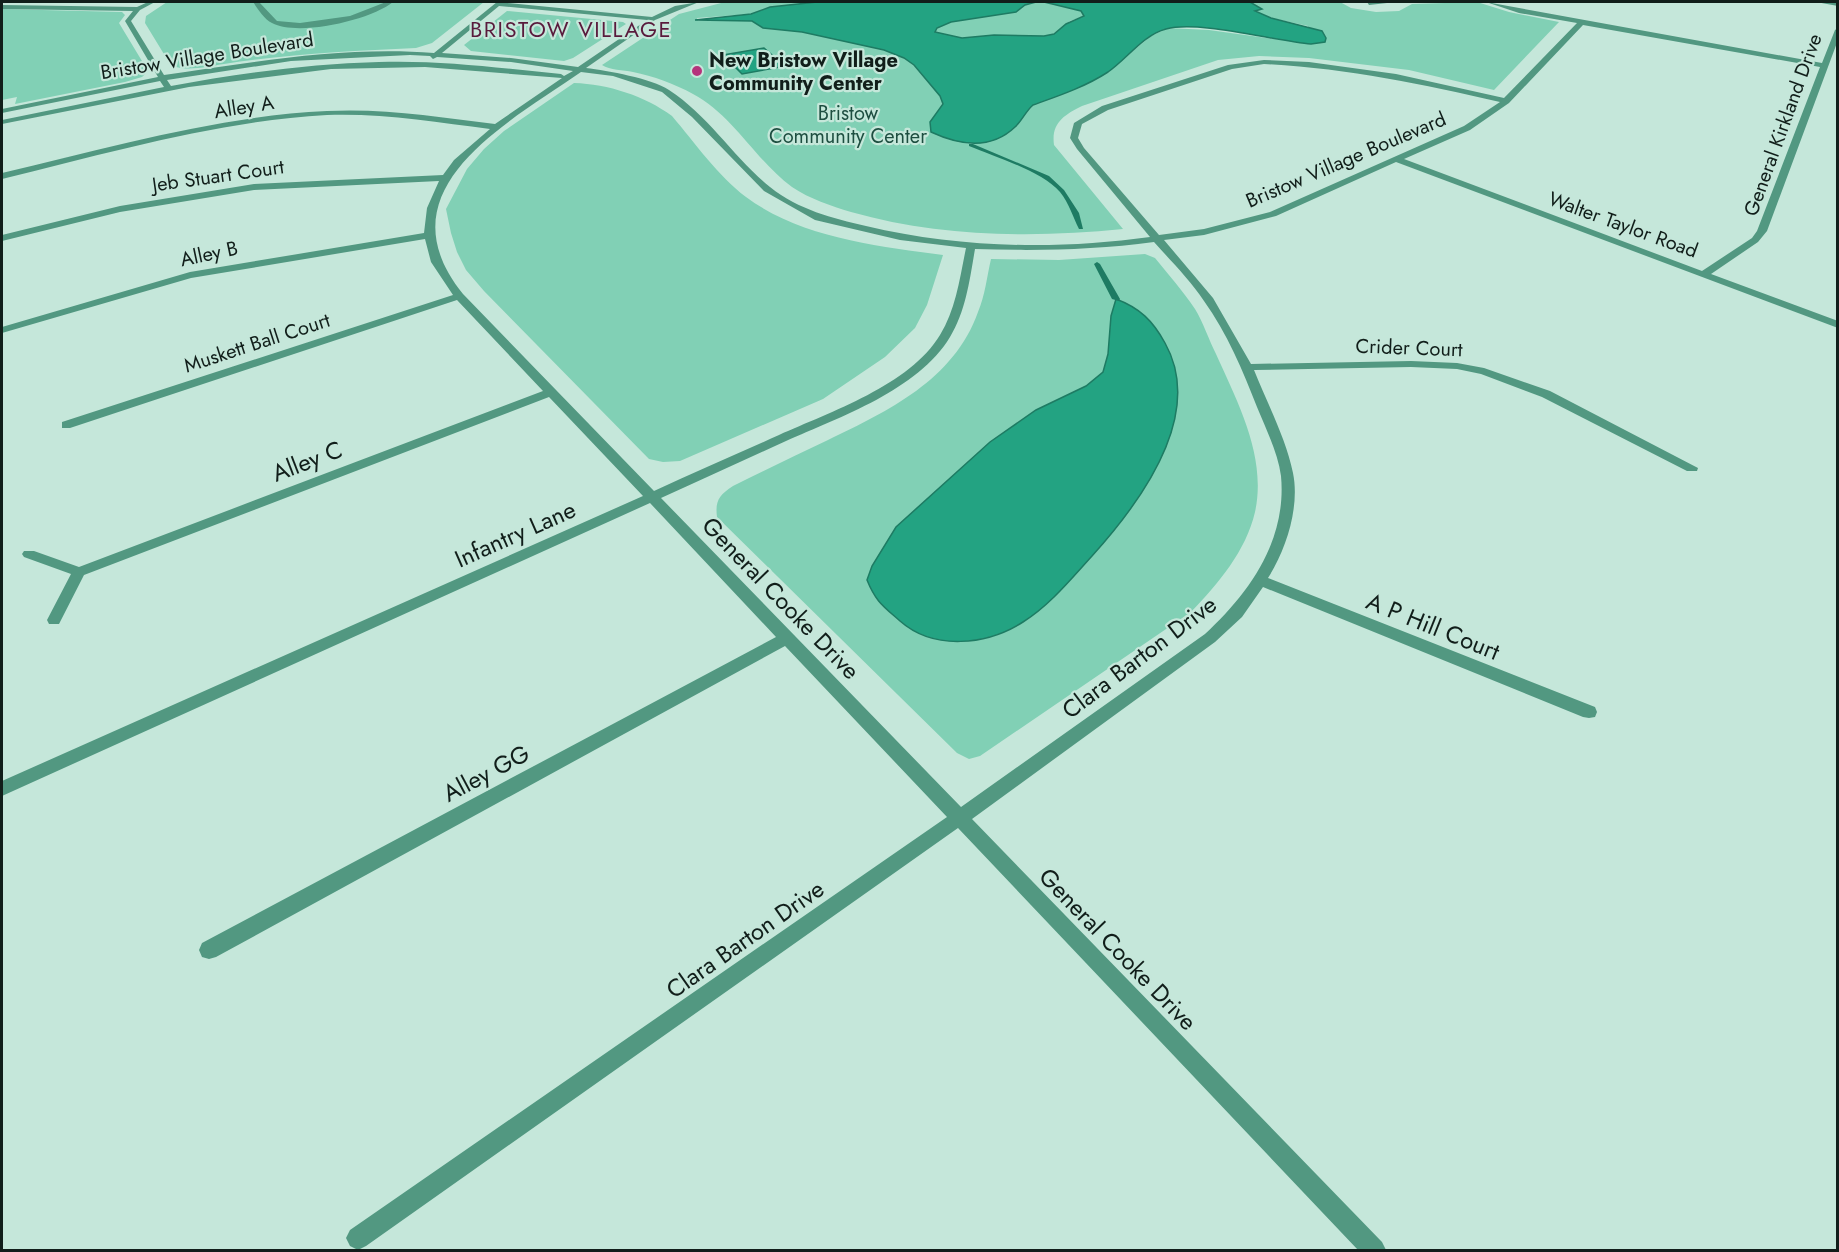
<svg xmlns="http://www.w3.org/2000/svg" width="1839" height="1252" viewBox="0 0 1839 1252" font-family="Jost,sans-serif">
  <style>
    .green { fill: #81d0b5 }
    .water { fill: #23a382; stroke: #1e7b63; stroke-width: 1.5; fill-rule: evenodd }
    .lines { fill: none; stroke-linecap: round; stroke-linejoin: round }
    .stream { fill: #1e7b63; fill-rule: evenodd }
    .minor { fill: #529881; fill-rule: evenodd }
    .poi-dot { fill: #b5337c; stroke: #c5e7da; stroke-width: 2 }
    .labels { text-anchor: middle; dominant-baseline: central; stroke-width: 4.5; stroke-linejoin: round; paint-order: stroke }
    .far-street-label { font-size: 20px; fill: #111e1a; stroke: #c5e7da }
    .far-poi-label { font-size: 20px; font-weight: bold; fill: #111e1a; stroke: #c5e7da; text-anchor: start }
    .far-park-label { font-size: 20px; fill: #1d4e40; stroke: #c5e7da }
    .far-neighbourhood-label { font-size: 22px; letter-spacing: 1.5px; fill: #591a3c; stroke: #c5e7da }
    .street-label { font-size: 24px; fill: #111e1a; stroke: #c5e7da }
  </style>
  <rect width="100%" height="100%" fill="#c5e7da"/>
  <path class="green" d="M 167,2 L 484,2 L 432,43 L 416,48 C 351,51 288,54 224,64 C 209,66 183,73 170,64 L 145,23 L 146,16 Z
    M 725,2 L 817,2 L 770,7 L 751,14 L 697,18 L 698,21 L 752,21 L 763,28 L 802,32 L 884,50 L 904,58 L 914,65 L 940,96 L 943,104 L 938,112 L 971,145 C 988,141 1007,138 1018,124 C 1024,117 1026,111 1033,105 L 1127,56 L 1151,36 L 1168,28 L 1209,30 L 1311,44 L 1308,26 L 1271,18 L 1254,10 L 1261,8 L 1250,2 L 1340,2 L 1351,8 L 1376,12 L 1399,11 L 1412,4 L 1477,2 L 1509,12 L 1559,22 L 1494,90 L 1409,70 L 1309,58 L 1259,56 L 1218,60 L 1082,106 C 1064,115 1051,123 1054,145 L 1123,229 C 1033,238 939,237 851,212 C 831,206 810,199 792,187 C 756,161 733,115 693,94 C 675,84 653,76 633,72 C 623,70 610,70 602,65 L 679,14 Z
    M 1036,2 L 1044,2 L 1081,11 L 1084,16 L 1070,21 L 1054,34 L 1044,36 L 994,35 L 962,38 L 935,32 L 937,28 L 951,22 L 1016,12 L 1025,5 Z
    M 2,9 L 122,12 L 125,15 L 119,23 L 148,71 L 142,77 L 125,82 L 15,104 L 17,97 L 2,100 Z
    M 507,11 L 623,22 L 626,24 L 573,58 L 564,61 L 471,51 L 464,45 Z
    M 574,83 C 608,84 645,96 672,116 C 695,143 718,176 746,197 C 801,238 878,246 943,255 L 927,305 L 915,328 L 885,357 L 823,399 L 680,461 L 663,462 L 649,459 L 484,291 L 466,270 L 457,252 L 451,233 L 446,209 L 467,169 L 484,149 L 504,131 Z
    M 1145,254 L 1155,258 C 1168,274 1183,291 1195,309 C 1203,322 1209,340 1216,354 C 1238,403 1267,457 1255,512 C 1246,551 1218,584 1191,612 L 980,756 L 969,759 L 957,753 L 717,517 C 715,501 719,495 733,486 C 765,470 796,455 828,440 C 888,411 954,380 978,312 C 985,296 987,276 991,259 L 1059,260 Z"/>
  <path class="water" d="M 817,2 L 1250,2 L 1262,9 L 1255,11 L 1271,18 L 1322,31 L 1326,38 L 1325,42 L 1311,44 C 1274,41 1199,20 1166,29 C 1143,35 1127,59 1108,72 C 1085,87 1058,96 1033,105 C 1025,112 1022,121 1015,127 C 990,151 959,145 931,132 L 930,122 L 943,104 L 940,96 L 914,65 L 904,58 L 884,50 L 802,32 L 763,28 L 752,21 L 695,20 L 751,14 L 770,7 ZM 1036,2 L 1044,2 L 1081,11 L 1084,16 L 1066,24 L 1054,34 L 1044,36 L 994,35 L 962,38 L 935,32 L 937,28 L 951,22 L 1016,12 L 1025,5 Z
    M 764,48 L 785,66 L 742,74 L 723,55 Z
    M 1116,299 C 1140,308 1153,321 1165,343 C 1206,416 1139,504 1092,556 C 1071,579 1050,605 1023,622 C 987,645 934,651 900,621 C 883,606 876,602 867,580 L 872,566 L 896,527 L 990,442 L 1036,410 L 1086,386 L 1103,372 L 1108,354 L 1111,316 Z"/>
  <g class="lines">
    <path class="stream" d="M 969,144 L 973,144 L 1049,176 L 1064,190 L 1079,213 L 1083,229 L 1079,229 C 1073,217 1069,203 1060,192 C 1042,171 995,157 969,146 Z
      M 1097,262 L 1100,264 L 1120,299 L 1119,301 L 1112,299 L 1094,264 Z"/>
    <path class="minor" d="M 148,2 L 155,2 L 140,10 L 131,21 L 164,75 C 253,62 344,46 434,53 L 497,2 L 652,17 L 675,6 L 699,2 L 655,20 L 586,68 C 608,71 651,78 669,90 C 709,116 734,158 770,187 C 799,210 832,218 866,226 C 959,248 1056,250 1150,237 L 1077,149 L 1070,138 L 1074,123 L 1102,106 L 1228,65 L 1264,60 L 1309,62 L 1396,74 L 1504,98 L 1577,23 L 1519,13 L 1486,2 L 1822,63 L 1835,30 L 1838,28 L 1838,40 L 1767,231 L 1758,242 L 1711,274 L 1838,321 L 1838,328 L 1396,162 L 1276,216 L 1204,235 L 1164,240 L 1213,298 L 1251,364 L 1411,361 L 1457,363 L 1484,368 L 1550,391 L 1698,468 L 1697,471 L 1687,471 L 1542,397 L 1481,374 L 1457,369 L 1411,367 L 1254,370 C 1267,403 1286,438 1293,473 C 1300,507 1286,550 1268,578 L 1595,707 L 1597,712 L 1595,717 L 1589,718 L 1583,717 L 1263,587 L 1242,617 L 1215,642 L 972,819 L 1382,1242 L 1386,1250 L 1358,1250 L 958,828 L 366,1246 L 358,1250 L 350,1246 L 346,1238 L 350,1230 L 947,817 L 785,646 L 216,957 L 209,959 L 202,957 L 199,950 L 202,943 L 776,637 L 650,503 L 2,796 L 2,781 L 643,496 L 549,397 L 84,575 L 59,624 L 49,624 L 47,620 L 71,574 L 24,557 L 22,554 L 24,551 L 34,551 L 79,567 L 543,391 L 457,300 L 70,428 L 62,428 L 62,422 L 453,295 L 431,262 L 425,239 L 191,278 L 2,333 L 2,327 L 190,272 L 424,233 L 427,208 L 439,181 L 254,190 L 120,212 L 2,241 L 2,235 L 120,206 L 254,184 L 443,175 L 454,160 L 490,129 C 436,122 381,113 327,115 C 217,121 109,153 2,179 L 2,173 C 109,148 217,116 327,111 C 383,108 440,117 495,124 L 562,78 L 425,67 L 331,69 L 189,87 L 2,124 L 2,120 L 164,87 L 160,81 L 2,113 L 2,109 L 158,77 L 125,21 L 133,11 L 2,9 L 2,5 L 137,7 ZM 499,6 L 647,20 L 578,67 L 511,58 L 442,53 ZM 1583,25 L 1820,67 L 1757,231 L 1752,238 L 1702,271 L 1404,159 L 1470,130 L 1509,103 ZM 410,55 L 430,56 L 433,59 L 437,57 L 511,62 L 573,71 L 564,76 L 561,74 C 501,68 440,60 379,62 C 309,64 239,73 171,86 L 167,80 L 291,61 ZM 1264,64 C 1345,68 1421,84 1500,102 L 1464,126 L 1270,212 L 1204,229 L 1159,235 L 1084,148 L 1078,138 L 1082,124 L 1108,110 L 1232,69 ZM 581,72 L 613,76 L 662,92 L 692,117 L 764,191 L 815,220 L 900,240 L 966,248 C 960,277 956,309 940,335 C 910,385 830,412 779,435 C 737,454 695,472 654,491 L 463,294 C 379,190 506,124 581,72 ZM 1154,242 C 1171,261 1190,280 1204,301 C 1227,333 1243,371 1257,407 C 1266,429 1278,453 1281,476 C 1287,541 1249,593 1205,634 L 961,807 L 661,498 C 703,479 744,460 786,441 C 840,417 918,390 950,337 C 966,311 970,278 975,249 C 1036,251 1095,250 1154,242 Z
      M 253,2 L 259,2 L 277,21 L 300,23 L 350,16 L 386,2 L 393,2 C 371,20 298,37 272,23 C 264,19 258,9 253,2 Z
      M 1367,2 L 1396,2 L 1369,5 Z
      M 1816,2 L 1838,2 L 1838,6 Z"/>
  </g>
  <circle class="poi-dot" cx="697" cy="71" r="6"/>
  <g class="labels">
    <g class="far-street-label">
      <text transform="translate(207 56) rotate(-9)">Bristow Village Boulevard</text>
      <text transform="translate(244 107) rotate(-9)">Alley A</text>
      <text transform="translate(1783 125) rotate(-70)">General Kirkland Drive</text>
      <text transform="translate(1346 160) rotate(-23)">Bristow Village Boulevard</text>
      <text transform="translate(218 176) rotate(-8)">Jeb Stuart Court</text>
      <text transform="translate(1623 225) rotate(20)">Walter Taylor Road</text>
      <text transform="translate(209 254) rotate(-12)">Alley B</text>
      <text transform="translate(257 343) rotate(-18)">Muskett Ball Court</text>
      <text transform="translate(1409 348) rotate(2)">Crider Court</text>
    </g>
    <g class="far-poi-label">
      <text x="709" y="60">New Bristow Village<tspan x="709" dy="23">Community Center</tspan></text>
    </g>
    <g class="far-park-label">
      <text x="848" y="113">Bristow<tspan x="848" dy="23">Community Center</tspan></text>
    </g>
    <g class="far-neighbourhood-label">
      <text x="571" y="29">BRISTOW VILLAGE</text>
    </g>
    <g class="street-label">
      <text transform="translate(307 461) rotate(-21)">Alley C</text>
      <text transform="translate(515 534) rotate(-24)">Infantry Lane</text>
      <text transform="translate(781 598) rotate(46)">General Cooke Drive</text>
      <text transform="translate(1433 626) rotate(22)">A P Hill Court</text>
      <text transform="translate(1139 657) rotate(-37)">Clara Barton Drive</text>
      <text transform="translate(486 773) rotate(-28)">Alley GG</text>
      <text transform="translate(745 939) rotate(-35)">Clara Barton Drive</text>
      <text transform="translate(1118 949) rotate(46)">General Cooke Drive</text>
    </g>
  </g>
  <rect width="1839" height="1252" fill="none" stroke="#111e1a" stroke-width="6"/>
</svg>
